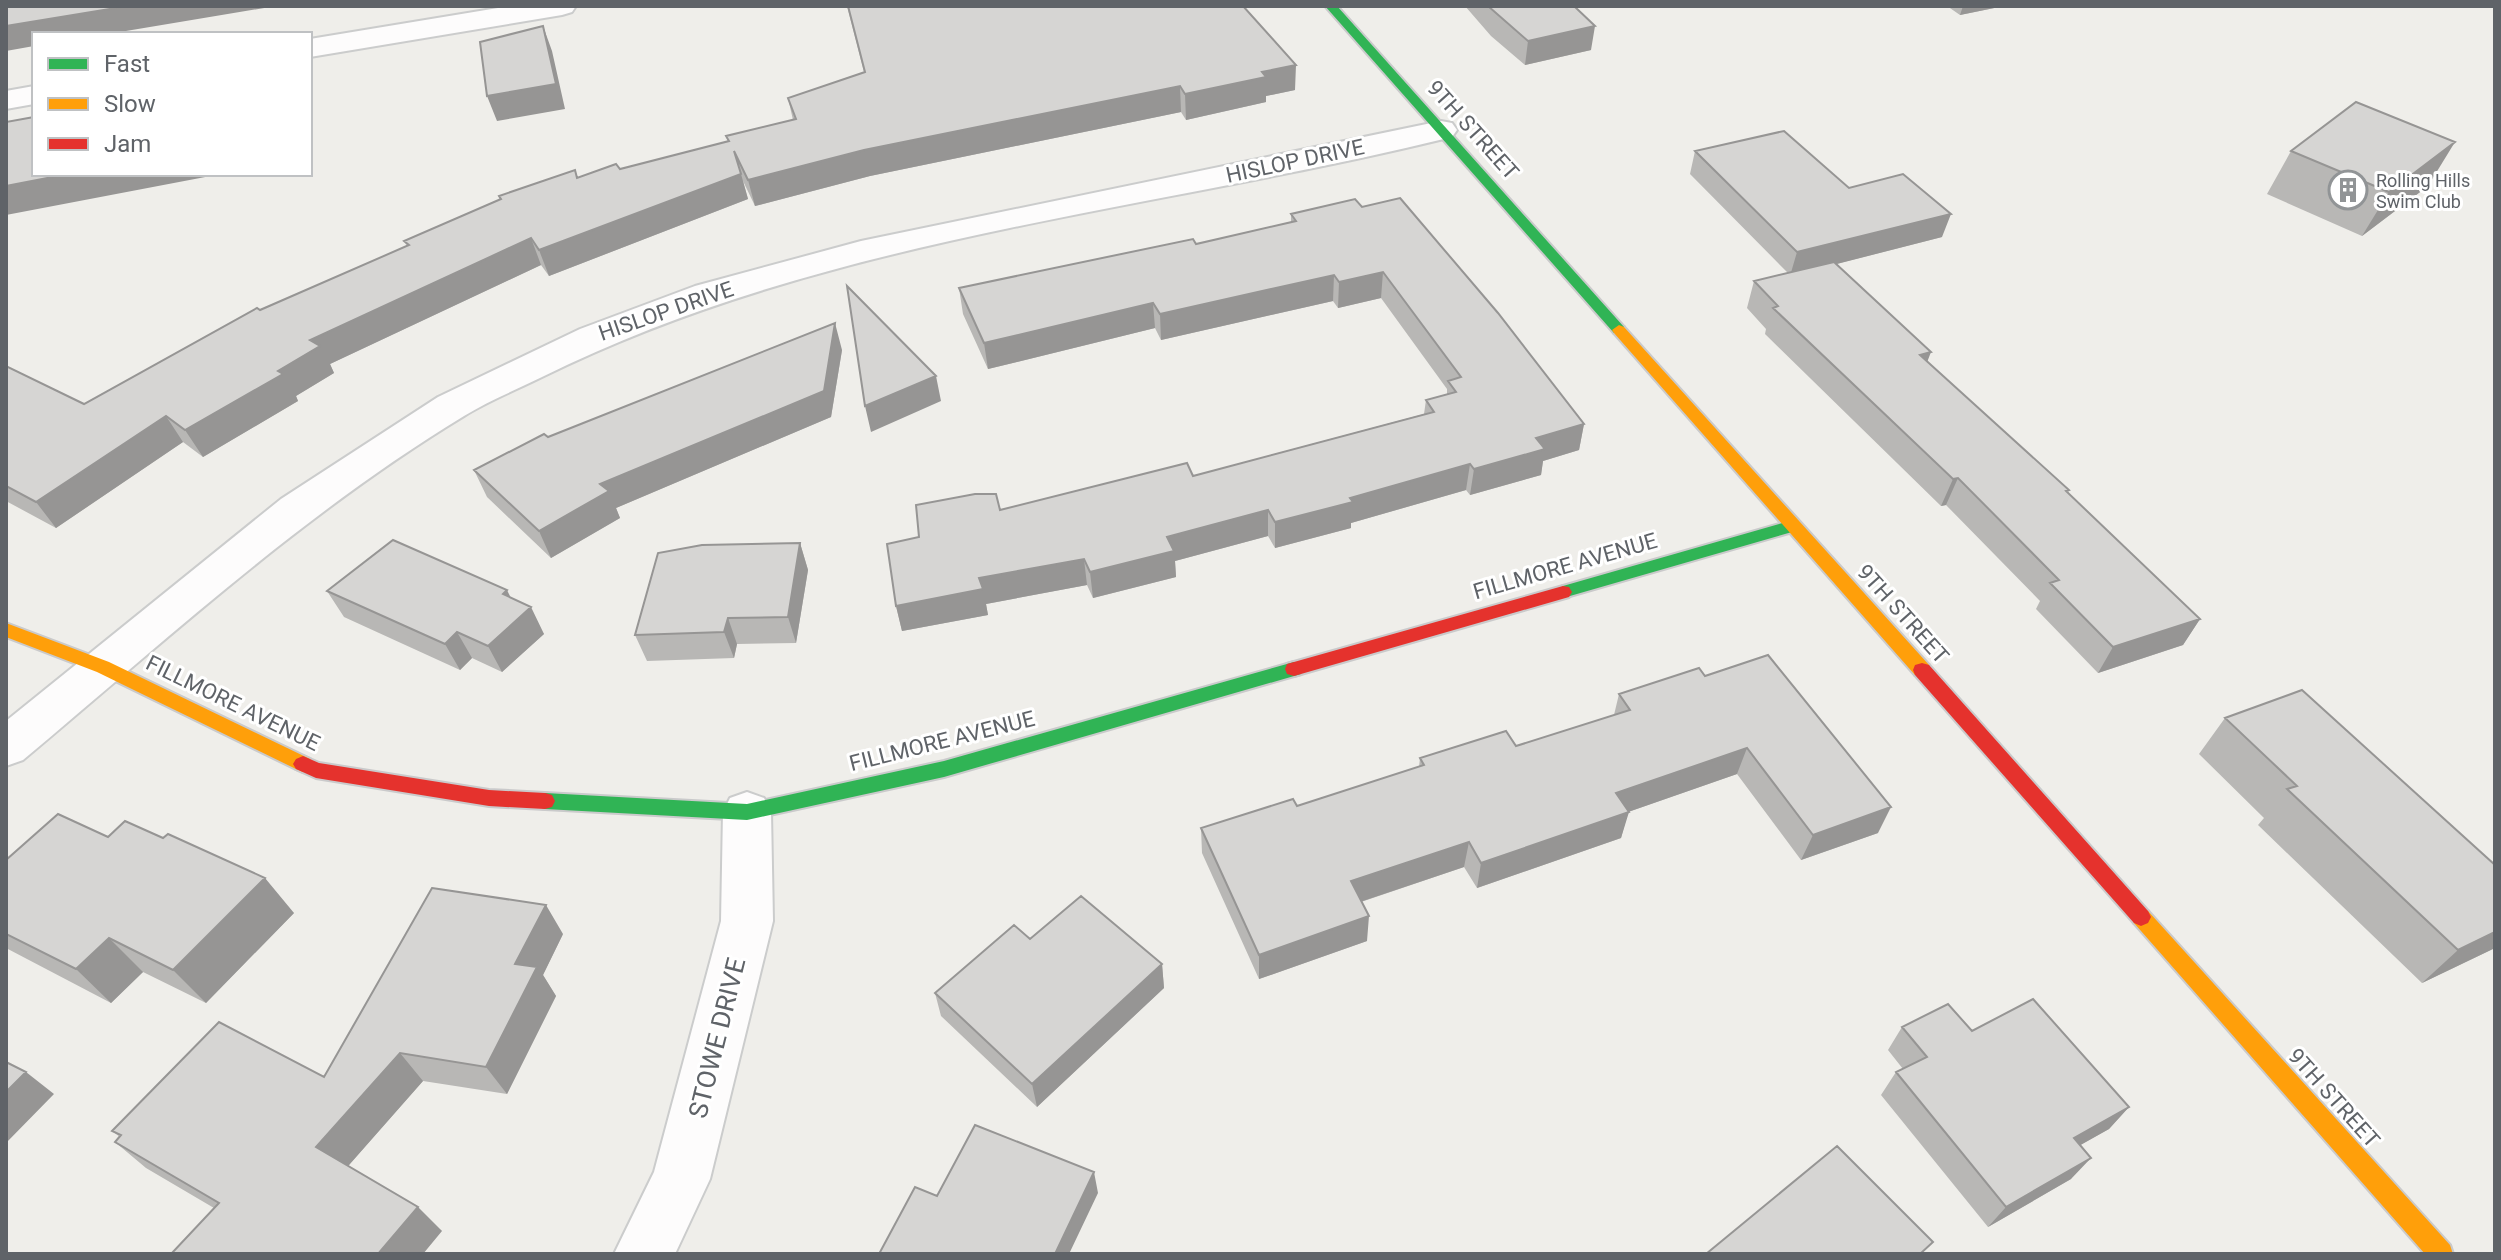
<svg xmlns="http://www.w3.org/2000/svg" width="2501" height="1260" viewBox="0 0 2501 1260" font-family="Roboto,sans-serif">
  <style>
    .lines { fill: none; stroke-linecap: round; stroke-linejoin: round }
    .street-casing { stroke: #cbcccc; stroke-width: 4 }
    .fast-casing { stroke: #cacacb; stroke-width: 4 }
    .slow-casing { stroke: #cacacb; stroke-width: 4 }
    .jam-casing { stroke: #cacacb; stroke-width: 4 }
    .street { fill: #fdfcfc; fill-rule: evenodd }
    .fast { fill: #30b455; fill-rule: evenodd }
    .slow { fill: #ff9f0a; fill-rule: evenodd }
    .jam { fill: #e5322d; fill-rule: evenodd }
    .wall { fill: #b8b7b5 }
    .shaded-wall { fill: #969594 }
    .building { fill: #d6d5d3; stroke: #969594; stroke-width: 2 }
    .labels { text-anchor: middle; dominant-baseline: central; stroke-width: 6; stroke-linejoin: round; paint-order: stroke }
    .far-poi-label { font-size: 18px; fill: #5f6368; stroke: #fff; text-anchor: start }
    .street-label { font-size: 22px; fill: #5f6368; stroke: #fff }
    .near-street-label { font-size: 26px; fill: #5f6368; stroke: #fff }
  </style>
  <rect width="100%" height="100%" fill="#efeeea"/>
  <g class="lines">
    <defs>
      <path id="street" d="M 510,6 L 576,6 L 572,12 L 562,15 L 310,57 L 310,39 Z
        M 34,86 L 34,104 L 6,109 L 6,91 Z
        M 1441,121 L 1452,123 L 1457,130 L 1452,137 C 1148,212 826,236 542,377 C 516,390 488,401 464,416 C 304,513 165,641 23,760 L 6,766 L 6,721 L 281,499 L 438,397 L 580,329 L 695,286 L 861,241 Z
        M 747,792 L 764,798 L 771,812 L 773,921 L 710,1179 L 675,1254 L 614,1254 L 654,1172 L 721,921 L 723,812 L 730,798 Z"/>
      <path id="fast" d="M 1325,6 L 1337,6 L 1624,327 L 1624,333 L 1614,333 Z
        M 1793,520 L 1799,522 L 1801,526 L 1799,530 L 1563,598 L 1554,592 L 1563,586 Z
        M 1294,662 L 1301,664 L 1303,669 L 1301,674 L 944,777 L 747,820 L 545,809 L 538,807 L 535,801 L 538,795 L 545,793 L 747,804 L 944,761 Z"/>
      <path id="slow" d="M 1619,325 L 1624,327 L 1929,665 L 1931,670 L 1929,675 L 1915,675 L 1614,333 L 1612,330 Z
        M 6,623 L 109,662 L 310,759 L 313,764 L 310,769 L 303,772 L 296,769 L 97,672 L 6,637 Z
        M 2141,908 L 2148,911 L 2450,1245 L 2453,1254 L 2425,1254 L 2134,923 L 2131,917 L 2134,911 Z"/>
      <path id="jam" d="M 1563,586 L 1569,587 L 1572,592 L 1569,597 L 1294,676 L 1287,674 L 1285,669 L 1287,664 L 1294,662 Z
        M 1922,663 L 1929,665 L 2148,911 L 2151,917 L 2148,923 L 2141,926 L 2134,923 L 1915,675 L 1913,670 L 1915,665 Z
        M 303,756 L 319,763 L 489,790 L 545,793 L 552,795 L 555,801 L 552,807 L 545,809 L 489,806 L 316,778 L 296,769 L 293,764 L 296,759 Z"/>
    </defs>
    <use href="#street" class="street-casing"/>
    <use href="#fast" class="fast-casing"/>
    <use href="#slow" class="slow-casing"/>
    <use href="#jam" class="jam-casing"/>
    <use href="#street" class="street"/>
    <use href="#fast" class="fast"/>
    <use href="#slow" class="slow"/>
    <use href="#jam" class="jam"/>
  </g>
  <path class="wall" d="M 847,6 L 1243,6 L 1295,90 L 1266,96 L 1266,102 L 1186,120 L 1181,112 L 870,176 L 755,206 L 743,181 L 748,199 L 549,276 L 541,265 L 330,364 L 334,373 L 296,396 L 298,401 L 203,457 L 183,442 L 56,528 L 6,501 L 6,366 L 84,404 L 260,310 L 407,246 L 404,241 L 500,199 L 499,196 L 575,170 L 578,178 L 620,169 L 728,142 L 726,136 L 793,120 L 788,98 L 864,72 Z
    M 1465,6 L 1574,6 L 1591,50 L 1525,65 L 1491,36 Z
    M 1947,6 L 2004,6 L 1960,15 Z
    M 1695,151 L 1849,188 L 1942,237 L 1836,264 L 1927,362 L 2069,490 L 2068,493 L 2200,619 L 2183,645 L 2098,673 L 2036,609 L 2040,601 L 1946,505 L 1941,506 L 1765,334 L 1766,329 L 1747,308 L 1754,281 L 1788,273 L 1690,174 Z
    M 2291,151 L 2428,186 L 2362,236 L 2267,194 Z
    M 1362,207 L 1584,424 L 1579,450 L 1543,461 L 1541,475 L 1470,495 L 1466,490 L 1351,523 L 1351,528 L 1275,548 L 1268,536 L 1175,561 L 1176,577 L 1093,598 L 1087,585 L 986,604 L 988,615 L 902,631 L 896,606 L 919,537 L 1000,510 L 1193,476 L 1424,414 L 1426,400 L 1447,394 L 1447,389 L 1381,298 L 1338,308 L 1333,301 L 1161,340 L 1155,328 L 988,369 L 963,314 L 959,288 L 1196,244 L 1291,222 L 1291,214 Z
    M 842,350 L 831,417 L 616,508 L 620,518 L 551,558 L 487,497 L 474,470 Z
    M 800,543 L 808,570 L 796,643 L 737,644 L 734,658 L 647,661 L 635,635 Z
    M 327,591 L 511,598 L 544,634 L 502,672 L 472,658 L 460,670 L 344,617 Z
    M 1705,676 L 1878,833 L 1801,860 L 1737,774 L 1628,812 L 1621,838 L 1477,888 L 1464,867 L 1361,902 L 1367,941 L 1259,979 L 1202,853 L 1201,828 L 1297,806 L 1419,767 L 1420,758 L 1516,746 L 1614,715 L 1619,694 Z
    M 2225,718 L 2495,865 L 2495,948 L 2422,983 L 2258,825 L 2264,818 L 2199,754 Z
    M 108,837 L 294,913 L 206,1003 L 143,972 L 111,1003 L 6,948 L 6,860 Z
    M 563,934 L 543,975 L 556,996 L 507,1094 L 423,1081 L 348,1166 L 442,1231 L 214,1208 L 146,1168 L 115,1142 L 120,1137 L 112,1131 L 324,1077 Z
    M 1030,939 L 1162,964 L 1164,988 L 1037,1107 L 941,1016 L 935,993 Z
    M 1902,1027 L 1972,1031 L 2129,1107 L 2109,1129 L 2080,1145 L 2071,1179 L 1988,1227 L 1881,1095 L 1896,1072 L 1903,1069 L 1888,1050 Z"/>
  <path class="shaded-wall" d="M 128,6 L 276,6 L 108,34 L 34,34 L 34,46 L 6,51 L 6,26 Z
    M 1963,6 L 2004,6 L 1960,15 Z
    M 543,26 L 552,51 L 565,109 L 497,121 L 487,96 Z
    M 1595,26 L 1591,50 L 1525,65 L 1528,41 Z
    M 1296,65 L 1295,90 L 1266,96 L 1266,102 L 1186,120 L 1185,94 L 1262,72 Z
    M 1180,86 L 1181,112 L 870,176 L 755,206 L 748,180 L 864,150 Z
    M 2455,142 L 2428,186 L 2362,236 L 2389,192 Z
    M 68,174 L 221,174 L 6,215 L 6,186 Z
    M 741,174 L 748,199 L 549,276 L 539,250 Z
    M 1951,214 L 1942,237 L 1790,276 L 1797,252 Z
    M 531,238 L 541,265 L 330,364 L 334,373 L 296,396 L 298,401 L 203,457 L 185,430 L 278,371 L 310,340 Z
    M 1383,272 L 1381,298 L 1338,308 L 1339,282 Z
    M 1334,275 L 1333,301 L 1161,340 L 1160,314 Z
    M 1153,303 L 1155,328 L 988,369 L 984,343 Z
    M 835,323 L 842,350 L 831,417 L 616,508 L 620,518 L 551,558 L 539,531 L 600,484 Z
    M 1931,352 L 1921,378 L 1920,355 Z
    M 936,376 L 941,401 L 871,432 L 865,406 Z
    M 166,416 L 183,442 L 56,528 L 36,502 Z
    M 1584,424 L 1579,450 L 1543,461 L 1541,475 L 1470,495 L 1474,469 L 1536,438 Z
    M 1470,464 L 1466,490 L 1351,523 L 1351,528 L 1275,548 L 1275,522 L 1350,498 Z
    M 1958,478 L 1946,505 L 1941,506 L 1953,479 Z
    M 1268,510 L 1268,536 L 1175,561 L 1176,577 L 1093,598 L 1090,572 L 1167,537 Z
    M 800,543 L 808,570 L 796,643 L 788,617 Z
    M 1084,559 L 1087,585 L 986,604 L 988,615 L 902,631 L 896,606 L 979,578 Z
    M 507,590 L 520,617 L 531,607 L 544,634 L 502,672 L 488,646 L 503,594 Z
    M 728,618 L 737,644 L 734,658 L 724,632 Z
    M 2200,619 L 2183,645 L 2098,673 L 2113,647 Z
    M 457,632 L 472,658 L 460,670 L 445,644 Z
    M 1747,748 L 1737,774 L 1608,819 L 1616,793 Z
    M 1891,807 L 1878,833 L 1801,860 L 1813,835 Z
    M 1629,812 L 1621,838 L 1477,888 L 1481,863 Z
    M 1469,842 L 1464,867 L 1348,906 L 1351,881 Z
    M 265,878 L 294,913 L 206,1003 L 173,970 Z
    M 546,905 L 563,934 L 543,975 L 556,996 L 507,1094 L 486,1067 L 515,964 Z
    M 1369,916 L 1367,941 L 1259,979 L 1259,955 Z
    M 2495,932 L 2495,948 L 2422,983 L 2458,950 Z
    M 109,938 L 143,972 L 111,1003 L 76,969 Z
    M 1162,964 L 1164,988 L 1037,1107 L 1032,1084 Z
    M 400,1053 L 423,1081 L 342,1173 L 316,1147 Z
    M 26,1072 L 54,1094 L 6,1143 L 6,1092 Z
    M 2129,1107 L 2109,1129 L 2054,1160 L 2074,1138 Z
    M 2091,1158 L 2071,1179 L 1988,1227 L 2006,1207 Z
    M 1094,1172 L 1098,1193 L 1069,1254 L 1055,1254 Z
    M 418,1207 L 442,1231 L 423,1254 L 378,1254 Z"/>
  <path class="building" d="M 6,6 L 128,6 L 6,26 Z
    M 848,6 L 1243,6 L 1296,65 L 1262,72 L 1266,77 L 1185,94 L 1180,86 L 864,150 L 748,180 L 734,151 L 741,174 L 539,250 L 531,238 L 310,340 L 320,346 L 278,371 L 283,374 L 185,430 L 166,416 L 36,502 L 6,486 L 6,366 L 84,404 L 257,308 L 260,310 L 409,245 L 404,241 L 501,199 L 499,196 L 575,170 L 577,178 L 616,164 L 620,169 L 729,141 L 726,136 L 796,119 L 788,98 L 865,72 Z
    M 1488,6 L 1574,6 L 1595,26 L 1528,41 Z
    M 543,26 L 556,84 L 487,96 L 480,42 Z
    M 2356,102 L 2455,142 L 2389,192 L 2291,151 Z
    M 34,117 L 34,174 L 68,174 L 6,186 L 6,122 Z
    M 1784,131 L 1849,188 L 1903,174 L 1951,214 L 1797,252 L 1695,151 Z
    M 1400,198 L 1498,313 L 1584,424 L 1536,438 L 1545,449 L 1474,469 L 1470,464 L 1350,498 L 1353,502 L 1275,522 L 1268,510 L 1167,537 L 1174,551 L 1090,572 L 1084,559 L 979,578 L 983,589 L 896,606 L 887,544 L 919,537 L 916,505 L 975,494 L 996,494 L 1000,510 L 1187,463 L 1193,476 L 1434,412 L 1426,400 L 1456,392 L 1448,381 L 1461,377 L 1383,272 L 1339,282 L 1334,275 L 1160,314 L 1153,303 L 984,343 L 959,288 L 1193,239 L 1196,244 L 1296,221 L 1291,214 L 1355,199 L 1362,207 Z
    M 1834,262 L 1931,352 L 1920,355 L 2069,490 L 2066,491 L 2200,619 L 2113,647 L 2050,583 L 2059,580 L 1958,478 L 1953,479 L 1773,308 L 1778,306 L 1754,281 Z
    M 847,286 L 936,376 L 865,406 Z
    M 835,323 L 824,391 L 600,484 L 609,491 L 539,531 L 474,470 L 544,434 L 548,437 Z
    M 393,540 L 507,590 L 503,594 L 531,607 L 488,646 L 457,632 L 445,644 L 327,591 Z
    M 800,543 L 788,617 L 728,618 L 724,632 L 635,635 L 658,553 L 702,545 Z
    M 1768,655 L 1891,807 L 1813,835 L 1747,748 L 1616,793 L 1629,812 L 1481,863 L 1469,842 L 1351,881 L 1369,916 L 1259,955 L 1201,828 L 1293,799 L 1297,806 L 1424,765 L 1420,758 L 1506,731 L 1516,746 L 1630,710 L 1619,694 L 1699,668 L 1705,676 Z
    M 2302,690 L 2495,865 L 2495,932 L 2458,950 L 2287,789 L 2297,786 L 2225,718 Z
    M 58,814 L 108,837 L 125,821 L 163,838 L 168,834 L 265,878 L 173,970 L 109,938 L 76,969 L 6,934 L 6,860 Z
    M 432,888 L 546,905 L 515,964 L 537,967 L 486,1067 L 400,1053 L 316,1147 L 418,1207 L 378,1254 L 171,1254 L 219,1203 L 115,1142 L 121,1135 L 112,1131 L 219,1022 L 324,1077 Z
    M 1081,896 L 1162,964 L 1032,1084 L 935,993 L 1014,925 L 1030,939 Z
    M 2033,999 L 2129,1107 L 2074,1138 L 2091,1158 L 2006,1207 L 1896,1072 L 1927,1057 L 1902,1027 L 1948,1004 L 1972,1031 Z
    M 6,1062 L 26,1072 L 6,1092 Z
    M 975,1125 L 1094,1172 L 1055,1254 L 879,1254 L 915,1187 L 937,1196 Z
    M 1837,1146 L 1933,1242 L 1920,1254 L 1706,1254 Z"/>
  <defs>
    <symbol id="building-ring" viewBox="-11 -11 22 22"><circle r="9.5" fill="#fff" stroke="#919496" stroke-width="1.5"/><path d="M-4-6H4V6H1V3H-1V6H-4ZM-2.5-4.3h1.7v1.8h-1.7ZM.8-4.3h1.7v1.8H.8ZM-2.5-1h1.7V.8h-1.7ZM.8-1h1.7V.8H.8Z" fill="#919496"/></symbol>
  </defs>
  <g fill-rule="evenodd">
    <use href="#building-ring" x="2326" y="168" width="44" height="44"/>
  </g>
  <g class="labels">
    <g class="far-poi-label">
      <text x="2376" y="180">Rolling Hills<tspan x="2376" dy="21">Swim Club</tspan></text>
    </g>
    <g class="street-label">
      <text transform="translate(1473 130) rotate(48)">9TH STREET</text>
      <text transform="translate(1295 161) rotate(-12)">HISLOP DRIVE</text>
      <text transform="translate(666 311) rotate(-19)">HISLOP DRIVE</text>
      <text transform="translate(1565 566) rotate(-16)">FILLMORE AVENUE</text>
      <text transform="translate(1903 614) rotate(48)">9TH STREET</text>
      <text transform="translate(233 703) rotate(26)">FILLMORE AVENUE</text>
      <text transform="translate(942 741) rotate(-14)">FILLMORE AVENUE</text>
      <text transform="translate(2334 1098) rotate(48)">9TH STREET</text>
    </g>
    <g class="near-street-label">
      <text transform="translate(717 1038) rotate(-76)">STOWE DRIVE</text>
    </g>
  </g>
  <rect width="2501" height="1260" fill="none" stroke="#5f6368" stroke-width="16"/>
  <rect x="32" y="32" width="280" height="144" fill="#ffffff" stroke="#bfc1c3" stroke-width="2"/>
  <rect x="48" y="58" width="40" height="12" fill="#30b455" stroke="#bfc1c3" stroke-width="2"/>
  <text x="104" y="72" font-size="24" fill="#5f6368">Fast</text>
  <rect x="48" y="98" width="40" height="12" fill="#ff9f0a" stroke="#bfc1c3" stroke-width="2"/>
  <text x="104" y="112" font-size="24" fill="#5f6368">Slow</text>
  <rect x="48" y="138" width="40" height="12" fill="#e5322d" stroke="#bfc1c3" stroke-width="2"/>
  <text x="104" y="152" font-size="24" fill="#5f6368">Jam</text>
</svg>
